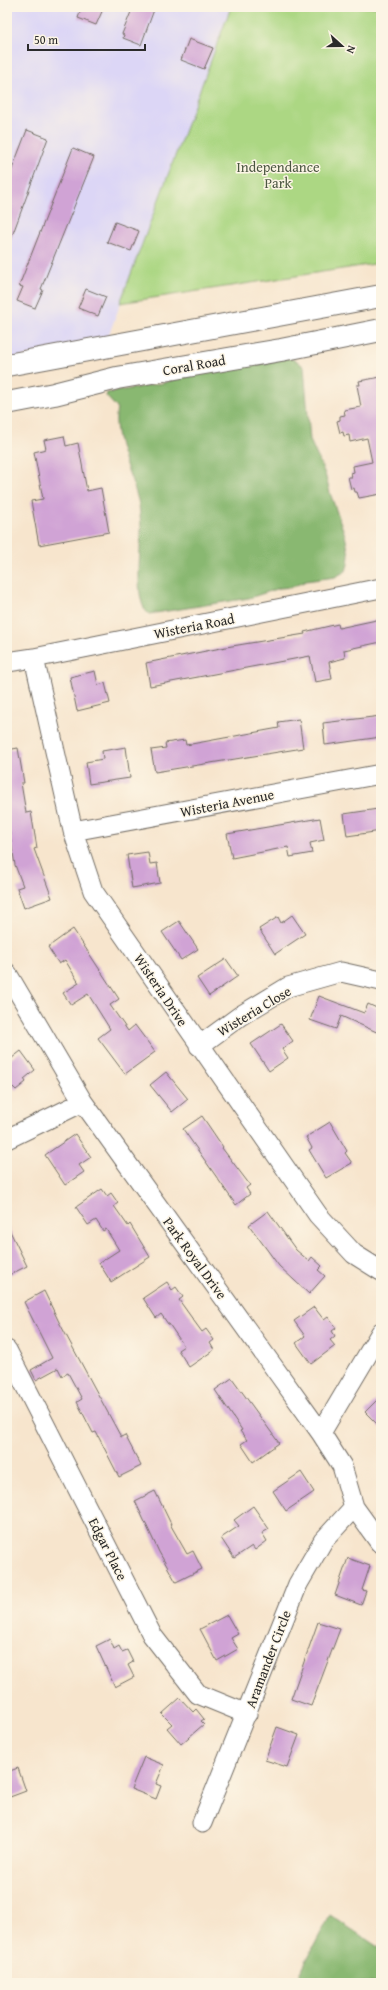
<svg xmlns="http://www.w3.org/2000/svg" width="388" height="1990" viewBox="0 0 388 1990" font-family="'Gentium Book Plus',serif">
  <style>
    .built { fill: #dcd6f6 }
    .green { fill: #acd783; stroke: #6c8157 }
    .forest { fill: #89b871; stroke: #5a724e }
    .building { fill: #d0a3d5 }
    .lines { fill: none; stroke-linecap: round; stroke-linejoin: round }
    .minor-casing { stroke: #726c64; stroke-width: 21 }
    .major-casing { stroke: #726c64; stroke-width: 24 }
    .minor { stroke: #fff; stroke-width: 19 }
    .major { stroke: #fff; stroke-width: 22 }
    .labels { text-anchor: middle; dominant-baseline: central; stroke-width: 3; stroke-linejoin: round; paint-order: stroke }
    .park-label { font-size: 14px; fill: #4b5641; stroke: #fcf5e5 }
    .street-label { font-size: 14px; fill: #2b2b2b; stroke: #fcf5e5 }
  </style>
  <rect width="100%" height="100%" fill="#fcf5e5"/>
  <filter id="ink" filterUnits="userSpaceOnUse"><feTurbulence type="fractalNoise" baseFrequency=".025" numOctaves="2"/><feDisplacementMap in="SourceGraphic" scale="8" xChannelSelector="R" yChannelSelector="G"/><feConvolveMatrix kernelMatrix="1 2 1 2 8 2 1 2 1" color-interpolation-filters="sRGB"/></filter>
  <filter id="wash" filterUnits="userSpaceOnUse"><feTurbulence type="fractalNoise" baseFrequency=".012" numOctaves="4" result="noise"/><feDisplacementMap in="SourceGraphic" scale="16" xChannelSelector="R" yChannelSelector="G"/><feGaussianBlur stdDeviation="0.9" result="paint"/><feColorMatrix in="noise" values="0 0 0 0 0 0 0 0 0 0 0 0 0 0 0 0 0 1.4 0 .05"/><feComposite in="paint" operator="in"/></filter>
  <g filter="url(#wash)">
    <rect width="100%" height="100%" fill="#f7e5cd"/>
    <path class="built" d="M 7,7 L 231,7 L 108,337 L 7,360 Z"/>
    <path class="green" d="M 231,7 L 381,7 L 381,263 L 120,303 Z"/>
    <path class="forest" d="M 282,356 L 297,361 L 304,367 L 310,440 L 325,474 L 330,493 L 345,535 L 349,555 L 348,564 L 346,571 L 335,577 L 306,581 L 292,587 L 280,588 L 249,598 L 149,614 C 132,603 142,543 141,525 C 140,517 140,508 138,500 C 131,473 111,437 117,408 L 106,396 L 107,393 L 163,383 L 185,376 Z
      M 330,1915 L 381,1949 L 381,1983 L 297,1983 L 303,1967 Z"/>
    <g id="blocks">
      <path class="building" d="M 82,7 L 104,7 L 96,25 L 78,18 Z
        M 133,7 L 155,7 L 141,45 L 123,38 L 124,35 L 122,34 Z
        M 189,39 L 213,48 L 204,69 L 181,60 Z
        M 27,130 L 48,138 L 8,247 L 7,182 Z
        M 73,148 L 94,157 L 41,289 L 43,290 L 35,308 L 17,301 L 23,287 L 19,286 Z
        M 115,222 L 139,231 L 131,251 L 107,242 Z
        M 86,289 L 106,297 L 98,316 L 78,308 Z
        M 381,377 L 381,494 L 359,498 L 357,492 L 355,492 L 354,488 L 351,489 L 348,477 L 352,477 L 351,473 L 354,472 L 353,466 L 372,462 L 367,438 L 350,442 L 349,435 L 344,436 L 343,432 L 340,433 L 337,421 L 340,420 L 340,416 L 345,415 L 344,410 L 361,407 L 357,385 L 360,385 L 359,381 Z
        M 64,436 L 66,446 L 78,443 L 87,491 L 101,488 L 109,532 L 39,545 L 31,501 L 43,499 L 34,452 L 46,449 L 44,440 Z
        M 381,619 L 381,642 L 344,650 L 345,658 L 329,662 L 332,679 L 315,682 L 310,656 L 150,686 L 146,663 L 226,647 L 305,634 L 304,632 L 338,624 L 339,628 Z
        M 95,671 L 98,685 L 105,683 L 110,703 L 77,711 L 70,677 Z
        M 381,716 L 381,737 L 325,745 L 323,723 Z
        M 299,719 L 303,748 L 155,772 L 151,750 L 166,748 L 165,743 L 185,740 L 186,745 L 279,728 L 278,722 Z
        M 126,747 L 130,778 L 89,784 L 86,762 L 103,759 L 102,751 Z
        M 18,748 L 24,783 L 21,783 L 26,813 L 31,812 L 37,848 L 34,849 L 52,898 L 24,908 L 17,888 L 23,886 L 15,865 L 7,817 L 7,750 Z
        M 378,809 L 381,831 L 347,836 L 344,814 Z
        M 320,818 L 324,840 L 310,843 L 312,853 L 290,857 L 288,847 L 232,858 L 227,834 Z
        M 148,852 L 150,864 L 157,863 L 160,883 L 132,888 L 127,855 Z
        M 292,915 L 305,934 L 275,954 L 259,929 L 278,917 L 281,923 Z
        M 179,921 L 198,949 L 181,960 L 162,932 Z
        M 73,929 L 119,999 L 110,1005 L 128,1031 L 135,1025 L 155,1052 L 125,1074 L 98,1038 L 110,1029 L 88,994 L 71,1005 L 63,993 L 79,983 L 65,960 L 59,964 L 48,947 Z
        M 226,959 L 238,976 L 209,996 L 197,978 Z
        M 319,996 L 364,1013 L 368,1004 L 381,1010 L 381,1034 L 341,1016 L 336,1029 L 310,1020 Z
        M 281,1024 L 293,1041 L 282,1049 L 288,1058 L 269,1071 L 251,1044 Z
        M 21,1051 L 35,1070 L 24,1079 L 26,1082 L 16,1090 L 13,1087 L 7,1091 L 7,1062 Z
        M 166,1072 L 188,1099 L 172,1112 L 150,1085 Z
        M 202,1116 L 223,1147 L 222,1148 L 250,1185 L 246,1188 L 250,1194 L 236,1205 L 183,1129 Z
        M 330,1122 L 347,1151 L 345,1153 L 352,1163 L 326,1178 L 309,1150 L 312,1148 L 306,1137 Z
        M 75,1134 L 91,1157 L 79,1165 L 84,1172 L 65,1185 L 45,1155 Z
        M 102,1189 L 107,1196 L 111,1193 L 118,1203 L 114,1206 L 128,1226 L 130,1224 L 150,1257 L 111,1282 L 99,1263 L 119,1250 L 106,1229 L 103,1231 L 96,1220 L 88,1225 L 76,1207 Z
        M 268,1211 L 296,1250 L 309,1261 L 312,1257 L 322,1266 L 318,1270 L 325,1276 L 309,1294 L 279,1266 L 249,1225 Z
        M 7,1225 L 27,1266 L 7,1276 Z
        M 167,1282 L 172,1290 L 176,1287 L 183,1297 L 179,1300 L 194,1321 L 202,1332 L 206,1329 L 214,1340 L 210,1343 L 214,1350 L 189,1367 L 178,1350 L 184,1346 L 169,1324 L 168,1324 L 161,1314 L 156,1318 L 143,1298 Z
        M 44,1291 L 59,1322 L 121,1437 L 125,1435 L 141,1466 L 119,1477 L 96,1432 L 93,1433 L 77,1402 L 82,1399 L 68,1373 L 62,1376 L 58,1368 L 36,1380 L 31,1370 L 52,1358 L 24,1302 Z
        M 314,1307 L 324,1320 L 328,1317 L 336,1328 L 332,1331 L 335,1336 L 330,1340 L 335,1346 L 311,1364 L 296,1343 L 305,1336 L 294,1321 Z
        M 232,1378 L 279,1443 L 253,1462 L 241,1444 L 247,1440 L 240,1431 L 242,1430 L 215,1390 Z
        M 381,1396 L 381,1428 L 365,1412 Z
        M 301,1472 L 314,1492 L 286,1511 L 273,1491 Z
        M 155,1491 L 171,1524 L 170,1524 L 187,1554 L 193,1551 L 202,1569 L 176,1582 L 159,1552 L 135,1501 Z
        M 253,1506 L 269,1529 L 262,1533 L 267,1541 L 255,1550 L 252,1546 L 234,1558 L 221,1538 L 239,1526 L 234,1520 Z
        M 348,1558 L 370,1566 L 362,1590 L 366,1591 L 361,1605 L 335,1595 Z
        M 227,1615 L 238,1634 L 231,1638 L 238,1649 L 217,1661 L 200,1629 Z
        M 318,1622 L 340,1629 L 311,1706 L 291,1699 Z
        M 110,1639 L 114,1649 L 119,1646 L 122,1652 L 127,1650 L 133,1662 L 128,1665 L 134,1677 L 115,1687 L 96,1646 Z
        M 180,1698 L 193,1712 L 196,1709 L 204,1719 L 201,1721 L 204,1724 L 181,1744 L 167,1728 L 172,1724 L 162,1714 Z
        M 277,1727 L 299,1735 L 287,1767 L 265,1760 Z
        M 144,1757 L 164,1765 L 156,1784 L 161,1786 L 156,1799 L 131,1789 Z
        M 18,1768 L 26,1791 L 10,1797 L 9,1795 L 7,1795 L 7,1772 Z"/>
    </g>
  </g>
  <g filter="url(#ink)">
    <use href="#blocks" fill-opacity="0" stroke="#726c64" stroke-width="1"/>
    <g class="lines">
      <defs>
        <path id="minor" d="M 34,658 L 73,831 L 93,891 L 318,1215 L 354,1254 L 381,1271
          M 7,662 L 34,658 L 381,588
          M 73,831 L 381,774
          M 7,973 L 83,1102 L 321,1433 L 342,1466 L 354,1507 L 380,1543
          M 199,1046 L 240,1016 L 288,987 L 341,972 L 381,981
          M 7,1139 L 83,1102
          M 7,1350 L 152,1635 L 198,1694 L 247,1714
          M 321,1433 L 381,1332
          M 202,1823 L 298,1584 L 323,1541 L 354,1507"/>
        <path id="major" d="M 7,365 L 381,296
          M 7,403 L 54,394 L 117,378 L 281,350 L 381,330"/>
      </defs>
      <use href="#minor" class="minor-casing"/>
      <use href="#major" class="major-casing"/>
      <use href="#minor" class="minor"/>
      <use href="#major" class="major"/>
    </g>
  </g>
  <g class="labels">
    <g class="park-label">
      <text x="278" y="167">Independance<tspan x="278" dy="16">Park</tspan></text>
    </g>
    <g class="street-label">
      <text transform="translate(194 365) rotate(-10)">Coral Road</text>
      <text transform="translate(194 626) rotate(-11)">Wisteria Road</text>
      <text transform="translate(227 803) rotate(-11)">Wisteria Avenue</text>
      <text transform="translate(161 990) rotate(56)">Wisteria Drive</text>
      <text transform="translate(254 1011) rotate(-31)">Wisteria Close</text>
      <text transform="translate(195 1258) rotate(54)">Park Royal Drive</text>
      <text transform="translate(108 1549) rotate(63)">Edgar Place</text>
      <text transform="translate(268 1659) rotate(-69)">Aramander Circle</text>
    </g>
  </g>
  <rect width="388" height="1990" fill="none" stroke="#fcf5e5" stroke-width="24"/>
  <g transform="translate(342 46) rotate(111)" stroke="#fcf5e5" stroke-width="3" paint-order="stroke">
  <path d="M0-3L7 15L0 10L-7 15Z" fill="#2b2b2b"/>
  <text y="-6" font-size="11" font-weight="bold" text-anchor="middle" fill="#2b2b2b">N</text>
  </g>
  <path d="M28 44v6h117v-6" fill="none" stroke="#2b2b2b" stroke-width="2"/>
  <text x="34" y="44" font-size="12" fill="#2b2b2b" stroke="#fcf5e5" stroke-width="3" paint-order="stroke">50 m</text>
</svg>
